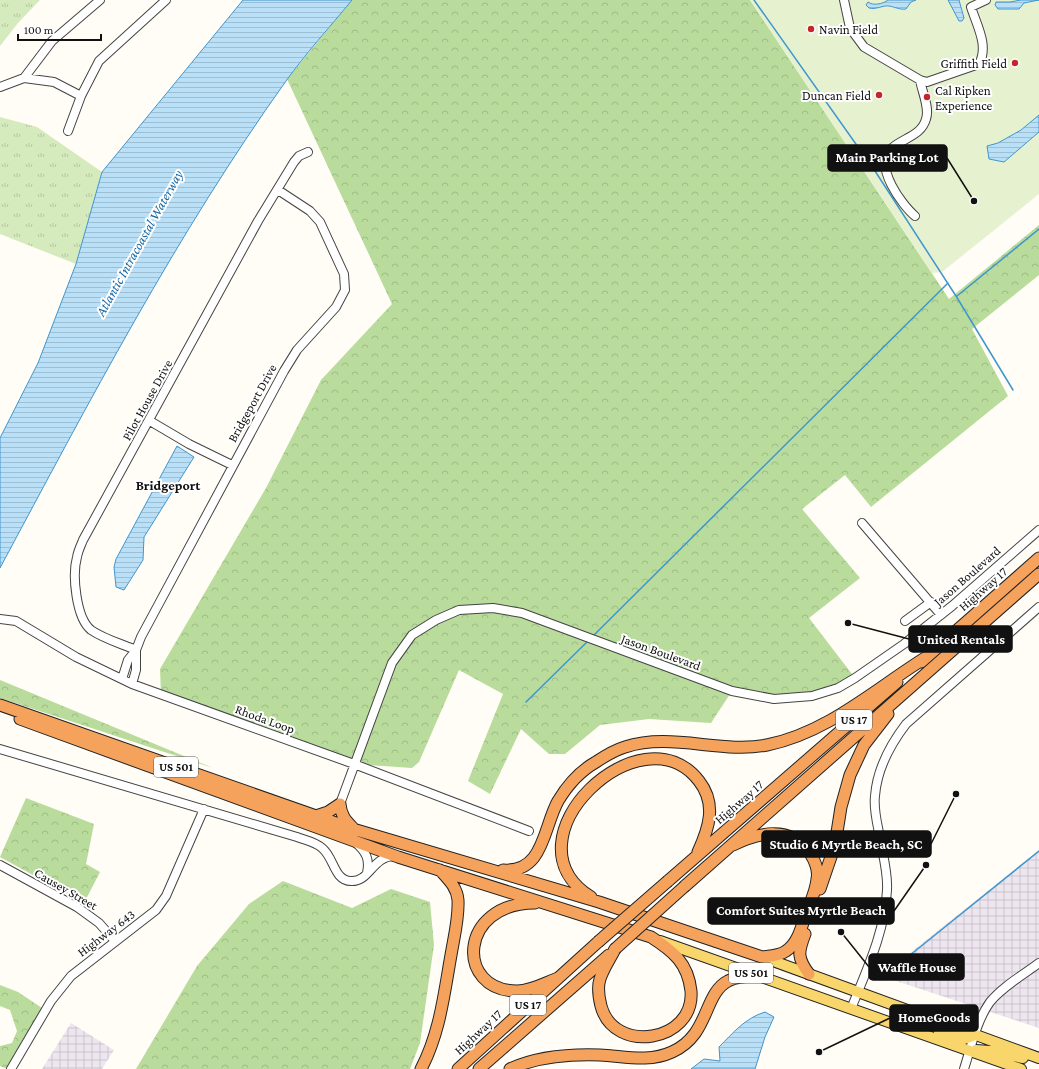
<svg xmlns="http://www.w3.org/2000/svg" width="1039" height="1069" viewBox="0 0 1039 1069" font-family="'Crimson Pro',serif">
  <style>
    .industrial { fill: url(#industrial-grid) }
    .grass { fill: url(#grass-tufts) }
    .forest { fill: url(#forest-crowns) }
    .pitch { fill: #e6f2cf }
    .water { fill: url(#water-rules); stroke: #3f96cf }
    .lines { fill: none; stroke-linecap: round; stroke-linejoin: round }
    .stream { stroke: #3f96cf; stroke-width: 1.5 }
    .minor-casing { stroke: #444; stroke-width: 10 }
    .major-casing { stroke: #222; stroke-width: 12 }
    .highway-casing { stroke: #222; stroke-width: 13 }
    .minor { stroke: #fff; stroke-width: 8 }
    .major { stroke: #f9d66b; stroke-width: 10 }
    .highway { stroke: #f5a25d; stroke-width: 11 }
    .highway-bridge-casing { stroke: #222; stroke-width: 13; stroke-linecap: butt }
    .highway-bridge { stroke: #f5a25d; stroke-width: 11 }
    .poi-dot { fill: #c4262e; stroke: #fff; stroke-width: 1.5 }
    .labels { text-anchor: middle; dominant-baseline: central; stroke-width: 4; stroke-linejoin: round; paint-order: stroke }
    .shield { fill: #fff; stroke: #585858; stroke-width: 1 }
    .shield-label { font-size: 12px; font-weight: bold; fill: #111 }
    .poi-label { font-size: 13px; fill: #111; stroke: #fff; text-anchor: start }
    .street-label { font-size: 13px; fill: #111; stroke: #fff }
    .water-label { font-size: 14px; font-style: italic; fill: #1768a6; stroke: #fff }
    .neighbourhood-label { font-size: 14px; font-weight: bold; fill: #111; stroke: #fff }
    .leader { fill: none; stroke: #111; stroke-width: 1.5 }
    .callout-dot { fill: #111; stroke: #fff; stroke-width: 1.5 }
    .callout { fill: #111; stroke: #111; stroke-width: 1.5 }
    .callout-label { font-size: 14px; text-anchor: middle; font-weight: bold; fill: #fff }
  </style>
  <defs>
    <pattern id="industrial-grid" width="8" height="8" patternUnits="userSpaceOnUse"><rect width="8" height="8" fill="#eee6ef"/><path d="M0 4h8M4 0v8" fill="none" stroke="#cbc4cc"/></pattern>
    <pattern id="grass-tufts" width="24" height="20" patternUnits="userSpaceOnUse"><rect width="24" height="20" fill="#d5ebbd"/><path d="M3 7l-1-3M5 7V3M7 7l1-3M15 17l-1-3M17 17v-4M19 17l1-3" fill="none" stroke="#b6c8a1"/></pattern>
    <pattern id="forest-crowns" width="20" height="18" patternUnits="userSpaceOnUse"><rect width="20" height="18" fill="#b9dc9c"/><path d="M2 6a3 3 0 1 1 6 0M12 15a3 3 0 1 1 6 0" fill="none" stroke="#9ebc85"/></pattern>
    <pattern id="water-rules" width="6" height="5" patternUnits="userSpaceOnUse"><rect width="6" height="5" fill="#b9e0f7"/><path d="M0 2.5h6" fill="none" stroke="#9ebfd3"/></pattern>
  </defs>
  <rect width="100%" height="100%" fill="#fffdf5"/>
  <path class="industrial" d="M 1039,850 L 1039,1028 L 881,976 Z
    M 71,1023 L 114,1050 L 102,1069 L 42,1069 Z"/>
  <path class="grass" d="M 0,0 L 40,0 L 18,23 L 0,46 Z
    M 0,117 L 37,127 L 102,172 L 76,264 L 0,234 Z"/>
  <path class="forest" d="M 352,0 L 750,0 L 949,299 L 1039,225 L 1039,275 L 972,329 L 1008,396 L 871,507 L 845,475 L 802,509 L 860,578 L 809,618 L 855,678 L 838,688 L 774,699 L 732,691 L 711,723 L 649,719 L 600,725 L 565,754 L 549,754 L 521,729 L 490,794 L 468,781 L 503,694 L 459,670 L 419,762 L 412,768 L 354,764 L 161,694 L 160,669 L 266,488 L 321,380 L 392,304 L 287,79 Z
    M 0,680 L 213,768 L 0,698 Z
    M 26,798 L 94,824 L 86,864 L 100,872 L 84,903 L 0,857 Z
    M 283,881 L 352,908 L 391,889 L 430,902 L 434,945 L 420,1043 L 410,1069 L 136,1069 L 197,966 L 249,904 Z
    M 0,985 L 18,992 L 42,1008 L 7,1069 L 0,1066 L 0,1046 L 12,1043 L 17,1031 L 10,1010 L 0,1006 Z"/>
  <path class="pitch" d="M 750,0 L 1039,0 L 1039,194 L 942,272 L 932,273 Z"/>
  <path class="water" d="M 243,0 L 352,0 C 330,27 306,53 286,81 C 176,235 89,402 0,568 L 0,438 L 38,363 L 76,264 L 102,172 Z
    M 888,0 L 916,0 L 911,2 L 906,9 C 900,10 895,7 889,6 C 883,5 876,10 869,8 L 866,5 L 868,2 C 873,6 883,4 888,0 Z
    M 948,0 L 959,0 L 964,18 L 962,21 L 959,21 Z
    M 1021,0 L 1039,0 L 1024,3 L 1019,9 L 998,9 L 995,5 L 996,2 L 1010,2 Z
    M 1039,115 L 1039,132 L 1004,162 L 989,159 L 987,146 L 998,143 L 1021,130 Z
    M 177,446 L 194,457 L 144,537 L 143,560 L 124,590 L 116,587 L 114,567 L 116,559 Z
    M 765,1012 L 774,1017 L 765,1037 L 755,1069 L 691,1069 L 704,1059 L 720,1061 L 719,1047 C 733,1033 745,1018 765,1012 Z"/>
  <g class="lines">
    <path class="stream" d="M 754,0 L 875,171 L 956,296 L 1013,390
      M 957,296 L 1039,229
      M 594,635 L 948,283
      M 526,702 L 587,642
      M 904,960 L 1039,851"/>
    <defs>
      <path id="minor" d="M 844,0 L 850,28 L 864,47 L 920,80 L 927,82 L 979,64 C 989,46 977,26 971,7 L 986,0
        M 24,78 L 54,82 L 81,96 L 99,61 L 166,0
        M 0,87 L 24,78 L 52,41 L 100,0
        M 68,131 L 81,96
        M 915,216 C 902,205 874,167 890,150 C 901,138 921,137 926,119 C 930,108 922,92 920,80
        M 150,421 L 189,444 L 232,465
        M 862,523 L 941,615
        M 0,619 L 16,621 L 76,657 L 132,684 L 354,764 L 529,831
        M 905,621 L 931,602
        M 136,650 C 122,644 104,639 91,630 C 76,618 72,575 77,557 C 78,551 81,545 83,540 L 258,221 L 294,162 L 299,156 L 308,152
        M 122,679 L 128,660 L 136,650 L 141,637 L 284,371 L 297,350 L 336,307 L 345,290 L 344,274 L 320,222 L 310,211 L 278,190
        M 132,684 L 136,670 L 136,650
        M 0,749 L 297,837 C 305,840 316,842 322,848 C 334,857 334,881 351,881 C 370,882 372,856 395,856
        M 340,804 L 392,663 L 412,635 L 436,620 L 459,610 L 493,608 L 522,613 L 732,691 L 774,699 L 812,696 L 838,688 L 855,678 L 904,644 L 952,606 L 1039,530
        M 356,843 C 366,852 370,859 367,873
        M 0,865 L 77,907 L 99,923 L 115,941
        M 851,1009 C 866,971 885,932 887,890 C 888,875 884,859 881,844 C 879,829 873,812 875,796 C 877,769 890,745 906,724 L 1039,607
        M 11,1069 L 51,1001 L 71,976 L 156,910 L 166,896 L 204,809
        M 964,1069 C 971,1047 977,1020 990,1002 C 1003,986 1023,975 1039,963"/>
      <path id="major" d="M 660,941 L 1021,1069
        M 762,957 L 1039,1058
        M 939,1033 L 964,1039 L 975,1035
        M 976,1050 L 990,1051 L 1023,1058"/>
      <path id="highway" d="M 921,662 L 1039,558
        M 0,705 L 353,829 L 599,902 L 762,957 C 769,956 779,956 786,951 C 798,943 801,928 806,914 C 810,903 816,891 817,879 C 819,870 815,861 810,853 C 790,825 760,832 733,845
        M 20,719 L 398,857 L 651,937 C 673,951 688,963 691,991 C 695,1042 614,1055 601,1006 C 599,998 597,988 600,979 C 603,969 610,959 615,949
        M 340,804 C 341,815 345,820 353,828
        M 316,816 L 328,812 L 340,804
        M 503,870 C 544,873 543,828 558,801 C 567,786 580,771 596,762 C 605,756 615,750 625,747 C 671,732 721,754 767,745 C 827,733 874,690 925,658
        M 668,881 L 897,682
        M 685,886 L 1039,574
        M 820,889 L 835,845 L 841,807 L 850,775 L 864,745 L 888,714
        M 591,897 C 500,840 642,706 699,781 C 717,804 709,828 698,852
        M 535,903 C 458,903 455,991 517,991 C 531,991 545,983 558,978
        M 805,934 C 798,952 797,958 809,974
        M 421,1069 C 440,1033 444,994 451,955 C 454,937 459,918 458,900 C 457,887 448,879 440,870
        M 458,1069 L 598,942
        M 479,1069 L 609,955
        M 510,1069 C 538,1056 570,1054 600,1055 C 624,1056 648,1063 672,1052 C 710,1035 703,994 728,981 C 737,976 748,976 758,976"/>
    </defs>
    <use href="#minor" class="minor-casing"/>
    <use href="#major" class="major-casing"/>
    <use href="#highway" class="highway-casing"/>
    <use href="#minor" class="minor"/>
    <use href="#major" class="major"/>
    <use href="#highway" class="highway"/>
    <defs>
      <path id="highway-bridge" d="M 598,942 L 668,881
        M 615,949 L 685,886"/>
    </defs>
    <use href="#highway-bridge" class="highway-bridge-casing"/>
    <use href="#highway-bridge" class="highway-bridge"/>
  </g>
  <g class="poi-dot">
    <circle cx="811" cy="29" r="4"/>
    <circle cx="1015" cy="63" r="4"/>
    <circle cx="879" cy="95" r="4"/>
    <circle cx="927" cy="97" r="4"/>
  </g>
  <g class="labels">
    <g class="shield">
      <rect x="836" y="710" width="36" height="20" rx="3"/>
      <rect x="154" y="757" width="44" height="20" rx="3"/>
      <rect x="729" y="963" width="44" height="20" rx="3"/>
      <rect x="510" y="995" width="36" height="20" rx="3"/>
    </g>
    <g class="shield-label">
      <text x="854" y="720">US 17</text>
      <text x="176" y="767">US 501</text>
      <text x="751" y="973">US 501</text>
      <text x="528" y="1005">US 17</text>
    </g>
    <g class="poi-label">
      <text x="819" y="29">Navin Field</text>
      <text x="1007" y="63" text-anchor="end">Griffith Field</text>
      <text x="935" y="90">Cal Ripken<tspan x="935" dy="15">Experience</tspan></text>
      <text x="871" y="95" text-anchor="end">Duncan Field</text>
    </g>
    <g class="street-label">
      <text transform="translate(147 400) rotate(-61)">Pilot House Drive</text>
      <text transform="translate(252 403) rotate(-61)">Bridgeport Drive</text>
      <text transform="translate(967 576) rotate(-41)">Jason Boulevard</text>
      <text transform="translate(983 589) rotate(-41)">Highway 17</text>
      <text transform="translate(661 652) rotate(20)">Jason Boulevard</text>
      <text transform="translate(265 719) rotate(20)">Rhoda Loop</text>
      <text transform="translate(739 802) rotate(-41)">Highway 17</text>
      <text transform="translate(66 889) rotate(30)">Causey Street</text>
      <text transform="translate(106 933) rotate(-37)">Highway 643</text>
      <text transform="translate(478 1032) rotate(-43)">Highway 17</text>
    </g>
    <g class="water-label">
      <text transform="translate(139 243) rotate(-61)">Atlantic Intracoastal Waterway</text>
    </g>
    <g class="neighbourhood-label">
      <text x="168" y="485">Bridgeport</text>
    </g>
  </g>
  <path class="leader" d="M974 201L947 158M848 623L909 639M956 794L931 844M926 865L894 911M841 932L869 967M819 1052L890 1018"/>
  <g class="callout-dot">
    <circle cx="974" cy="201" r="4"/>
    <circle cx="848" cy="623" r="4"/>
    <circle cx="956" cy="794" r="4"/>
    <circle cx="926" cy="865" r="4"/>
    <circle cx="841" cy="932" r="4"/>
    <circle cx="819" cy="1052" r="4"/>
  </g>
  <g class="callout">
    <rect x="828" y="145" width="119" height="26" rx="4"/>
    <rect x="909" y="626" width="103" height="26" rx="4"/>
    <rect x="762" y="831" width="169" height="26" rx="4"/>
    <rect x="708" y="898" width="186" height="26" rx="4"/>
    <rect x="869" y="954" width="95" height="26" rx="4"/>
    <rect x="890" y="1005" width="88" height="26" rx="4"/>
  </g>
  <g class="callout-label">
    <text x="887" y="162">Main Parking Lot</text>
    <text x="961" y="644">United Rentals</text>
    <text x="846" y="849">Studio 6 Myrtle Beach, SC</text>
    <text x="801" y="915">Comfort Suites Myrtle Beach</text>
    <text x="917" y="972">Waffle House</text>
    <text x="934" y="1022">HomeGoods</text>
  </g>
  <path d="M18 34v6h83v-6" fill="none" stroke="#111111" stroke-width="2"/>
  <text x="24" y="34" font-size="12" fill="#111111" stroke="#ffffff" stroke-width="3" paint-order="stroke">100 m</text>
</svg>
